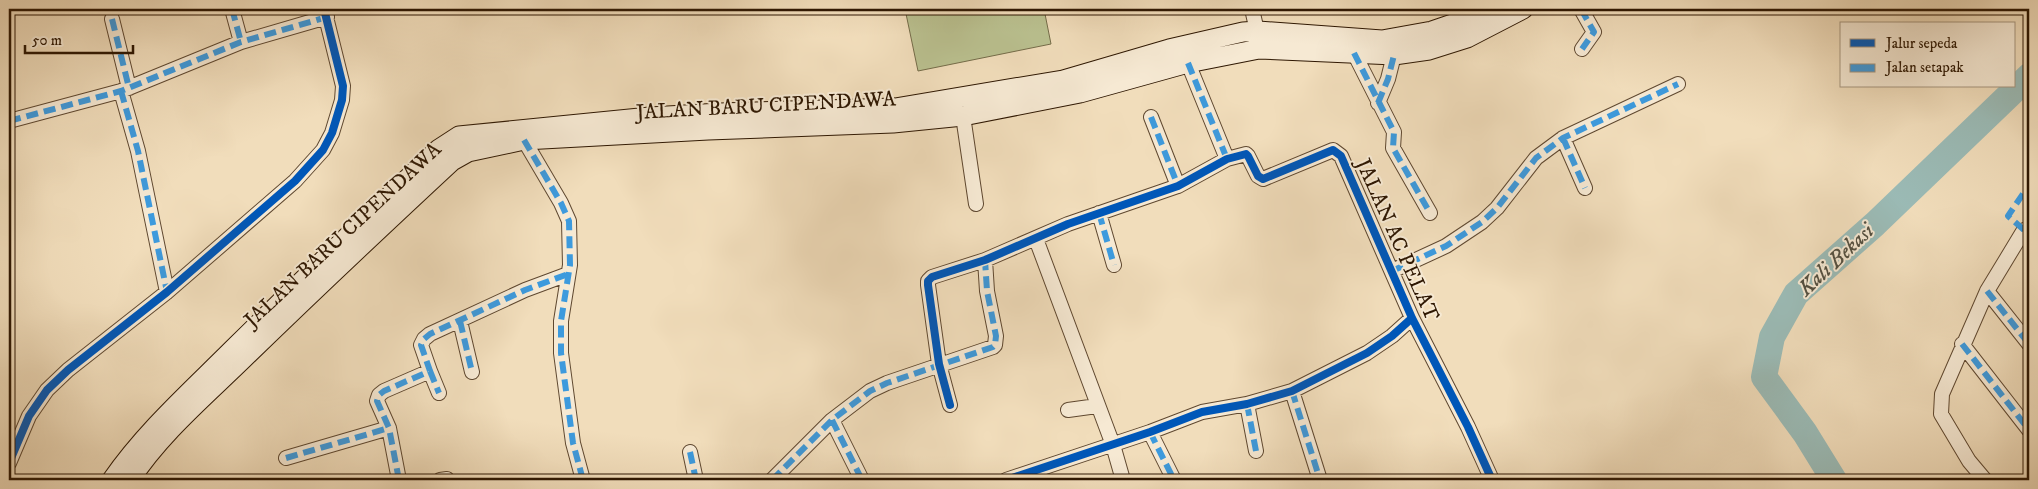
<svg xmlns="http://www.w3.org/2000/svg" width="2038" height="489" viewBox="0 0 2038 489" font-family="'IM FELL DW Pica',serif">
  <style>
    .green { fill: #bac190; stroke: #746c49 }
    .lines { fill: none; stroke-linecap: round; stroke-linejoin: round }
    .river { stroke: #9bbbb6; stroke-width: 26 }
    .minor-casing { stroke: #5f4830; stroke-width: 16 }
    .secondary-casing { stroke: #2e1702; stroke-width: 21 }
    .minor { stroke: #f6e9d3; stroke-width: 14 }
    .secondary { stroke: #f6e9d3; stroke-width: 19 }
    .quiet { stroke: #3d9add; stroke-width: 6; stroke-dasharray: 12 6; stroke-linecap: butt }
    .cycleway-casing { stroke: #f6e9d3; stroke-width: 11 }
    .cycleway { stroke: #0057b8; stroke-width: 8 }
    .labels { text-anchor: middle; dominant-baseline: central; stroke-width: 4; stroke-linejoin: round; paint-order: stroke }
    .street-label { font-size: 21px; fill: #2e1702; stroke: #f6e9d3 }
    .water-label { font-size: 22px; font-style: italic; fill: #545041; stroke: #f6e9d3 }
  </style>
  <rect width="100%" height="100%" fill="#f1ddbb"/>
  <filter id="stains"><feTurbulence type="fractalNoise" baseFrequency=".004" numOctaves="4"/><feColorMatrix values="0 0 0 0 .2 0 0 0 0 .09 0 0 0 0 .02 0 0 0 .5 -.17"/></filter>
  <radialGradient id="worn" r=".72"><stop offset=".6" stop-color="#630" stop-opacity="0"/><stop offset="1" stop-color="#630" stop-opacity=".3"/></radialGradient>
  <path class="green" d="M 905,9 L 1044,9 L 1051,44 L 918,71 Z"/>
  <g class="lines">
    <path class="river" d="M 1834,480 L 1805,433 L 1764,377 L 1772,337 L 1796,294 L 1875,224 L 2029,76"/>
    <defs>
      <path id="minor" d="M 232,9 L 241,42
        M 1252,9 L 1259,40
        M 1581,9 L 1594,32 L 1582,49
        M 112,19 L 129,88
        M 1354,53 L 1394,132 L 1393,148 L 1430,213
        M 1188,63 L 1227,159
        M 121,91 L 138,151 L 167,292
        M 1378,103 L 1388,79 L 1394,55
        M 963,116 L 976,204
        M 1151,117 L 1178,186
        M 9,121 L 121,91 L 241,42 L 327,17
        M 1563,138 L 1585,188
        M 524,140 L 561,203 L 569,221 L 570,265 L 561,321 L 561,353 L 573,443 L 583,480
        M 1099,213 L 1114,265
        M 1036,239 L 1113,445 L 1123,480
        M 1392,271 L 1446,246 L 1482,222 L 1497,208 L 1536,158 L 1563,138 L 1678,84
        M 1987,291 L 2029,344
        M 460,321 L 472,372
        M 1962,344 L 2029,430
        M 430,371 L 439,393
        M 1292,391 L 1320,480
        M 1247,404 L 1256,451
        M 950,405 L 939,364 L 928,285 L 928,281 L 932,277 L 985,260 L 1068,224 L 1178,186 L 1227,159 L 1246,154 L 1248,156 L 1258,176 L 1263,179 L 1333,150 L 1341,156 L 1412,318 L 1468,427 L 1492,480
        M 1068,410 L 1097,406
        M 832,420 L 862,480
        M 1150,432 L 1174,480
        M 690,452 L 696,480
        M 286,458 L 389,428
        M 9,463 L 29,416 L 47,390 L 68,370 L 167,292 L 295,181 L 323,150 L 332,133 L 342,100 L 343,86 L 324,9
        M 399,480 L 389,428 L 377,401 L 379,395 L 384,391 L 430,371 L 421,345 L 424,339 L 430,334 L 525,290 L 568,274
        M 440,480 L 447,479
        M 772,480 L 832,420 L 870,391 L 887,383 L 993,347 L 995,345 L 996,336 L 987,291 L 985,260
        M 1006,480 L 1150,432 L 1202,412 L 1247,404 L 1292,391 L 1367,353 L 1392,336 L 1412,318
        M 1985,480 L 1969,461 L 1941,414 L 1942,394 L 1987,291 L 2024,230 L 2029,235"/>
      <path id="secondary" d="M 112,480 C 145,432 191,391 232,350 C 301,282 369,215 439,149 L 459,136 L 650,117 L 720,113 L 895,108 L 1063,80 L 1169,49 L 1243,32 L 1258,31 L 1382,40 L 1432,31 L 1470,18 L 1489,9
        M 130,480 C 160,434 204,397 243,359 C 312,292 382,226 452,161 L 468,152 L 524,140 L 708,130 L 893,123 L 963,116 L 1080,93 L 1188,63 L 1259,49 L 1394,55 L 1429,50 L 1467,38 L 1523,9"/>
    </defs>
    <use href="#minor" class="minor-casing"/>
    <use href="#secondary" class="secondary-casing"/>
    <use href="#minor" class="minor"/>
    <use href="#secondary" class="secondary"/>
    <path class="quiet" d="M 232,9 L 241,42
      M 1581,9 L 1594,32 L 1582,49
      M 112,19 L 129,88
      M 1354,53 L 1394,132 L 1393,148 L 1430,213
      M 1188,63 L 1227,159
      M 121,91 L 138,151 L 167,292
      M 1378,103 L 1388,79 L 1394,55
      M 1151,117 L 1178,186
      M 9,121 L 121,91 L 241,42 L 327,17
      M 1563,138 L 1585,188
      M 524,140 L 561,203 L 569,221 L 570,265 L 561,321 L 561,353 L 573,443 L 583,480
      M 1099,213 L 1114,265
      M 2024,230 L 2008,216 L 2029,185
      M 1392,271 L 1446,246 L 1482,222 L 1497,208 L 1536,158 L 1563,138 L 1678,84
      M 1987,291 L 2029,344
      M 460,321 L 472,372
      M 1962,344 L 2029,430
      M 430,371 L 439,393
      M 1292,391 L 1320,480
      M 1247,404 L 1256,451
      M 832,420 L 862,480
      M 1150,432 L 1174,480
      M 690,452 L 696,480
      M 286,458 L 389,428
      M 399,480 L 389,428 L 377,401 L 379,395 L 384,391 L 430,371 L 421,345 L 424,339 L 430,334 L 525,290 L 568,274
      M 440,480 L 447,479
      M 772,480 L 832,420 L 870,391 L 887,383 L 993,347 L 995,345 L 996,336 L 987,291 L 985,260"/>
    <defs>
      <path id="cycleway" d="M 950,405 L 939,364 L 928,285 L 928,281 L 932,277 L 985,260 L 1068,224 L 1178,186 L 1227,159 L 1246,154 L 1248,156 L 1258,176 L 1263,179 L 1333,150 L 1341,156 L 1412,318 L 1468,427 L 1492,480
        M 9,463 L 29,416 L 47,390 L 68,370 L 167,292 L 295,181 L 323,150 L 332,133 L 342,100 L 343,86 L 324,9
        M 1006,480 L 1150,432 L 1202,412 L 1247,404 L 1292,391 L 1367,353 L 1392,336 L 1412,318"/>
    </defs>
    <use href="#cycleway" class="cycleway-casing"/>
    <use href="#cycleway" class="cycleway"/>
  </g>
  <g class="labels">
    <g class="street-label">
      <text transform="translate(766 106) rotate(-3)">JALAN BARU CIPENDAWA</text>
      <text transform="translate(343 235) rotate(-43)">JALAN BARU CIPENDAWA</text>
      <text transform="translate(1397 240) rotate(66)">JALAN AC PELAT</text>
    </g>
    <g class="water-label">
      <text transform="translate(1836 260) rotate(-43)">Kali Bekasi</text>
    </g>
  </g>
  <rect width="2038" height="489" fill="none" stroke="#f1ddbb" stroke-width="30"/>
  <rect x="10" y="10" width="2018" height="469" fill="none" stroke="#2e1702" stroke-width="2.5"/>
  <rect x="15" y="15" width="2008" height="459" fill="none" stroke="#2e1702"/>
  <rect x="1840" y="22" width="175" height="65" fill="#f6e9d3" stroke="#a6957f"/>
  <rect x="1850" y="39" width="25" height="8" fill="#0057b8" stroke="#a6957f"/>
  <text x="1886" y="48" font-size="15" fill="#2e1702">Jalur sepeda</text>
  <rect x="1850" y="64" width="25" height="8" fill="#3d9add" stroke="#a6957f"/>
  <text x="1886" y="72" font-size="15" fill="#2e1702">Jalan setapak</text>
  <path d="M25 45v8h108v-8" fill="none" stroke="#2e1702" stroke-width="2.5"/>
  <text x="32" y="45" font-size="15" fill="#2e1702" stroke="#f6e9d3" stroke-width="4" paint-order="stroke">50 m</text>
  <rect width="100%" height="100%" filter="url(#stains)"/>
  <rect width="100%" height="100%" fill="url(#worn)"/>
</svg>
